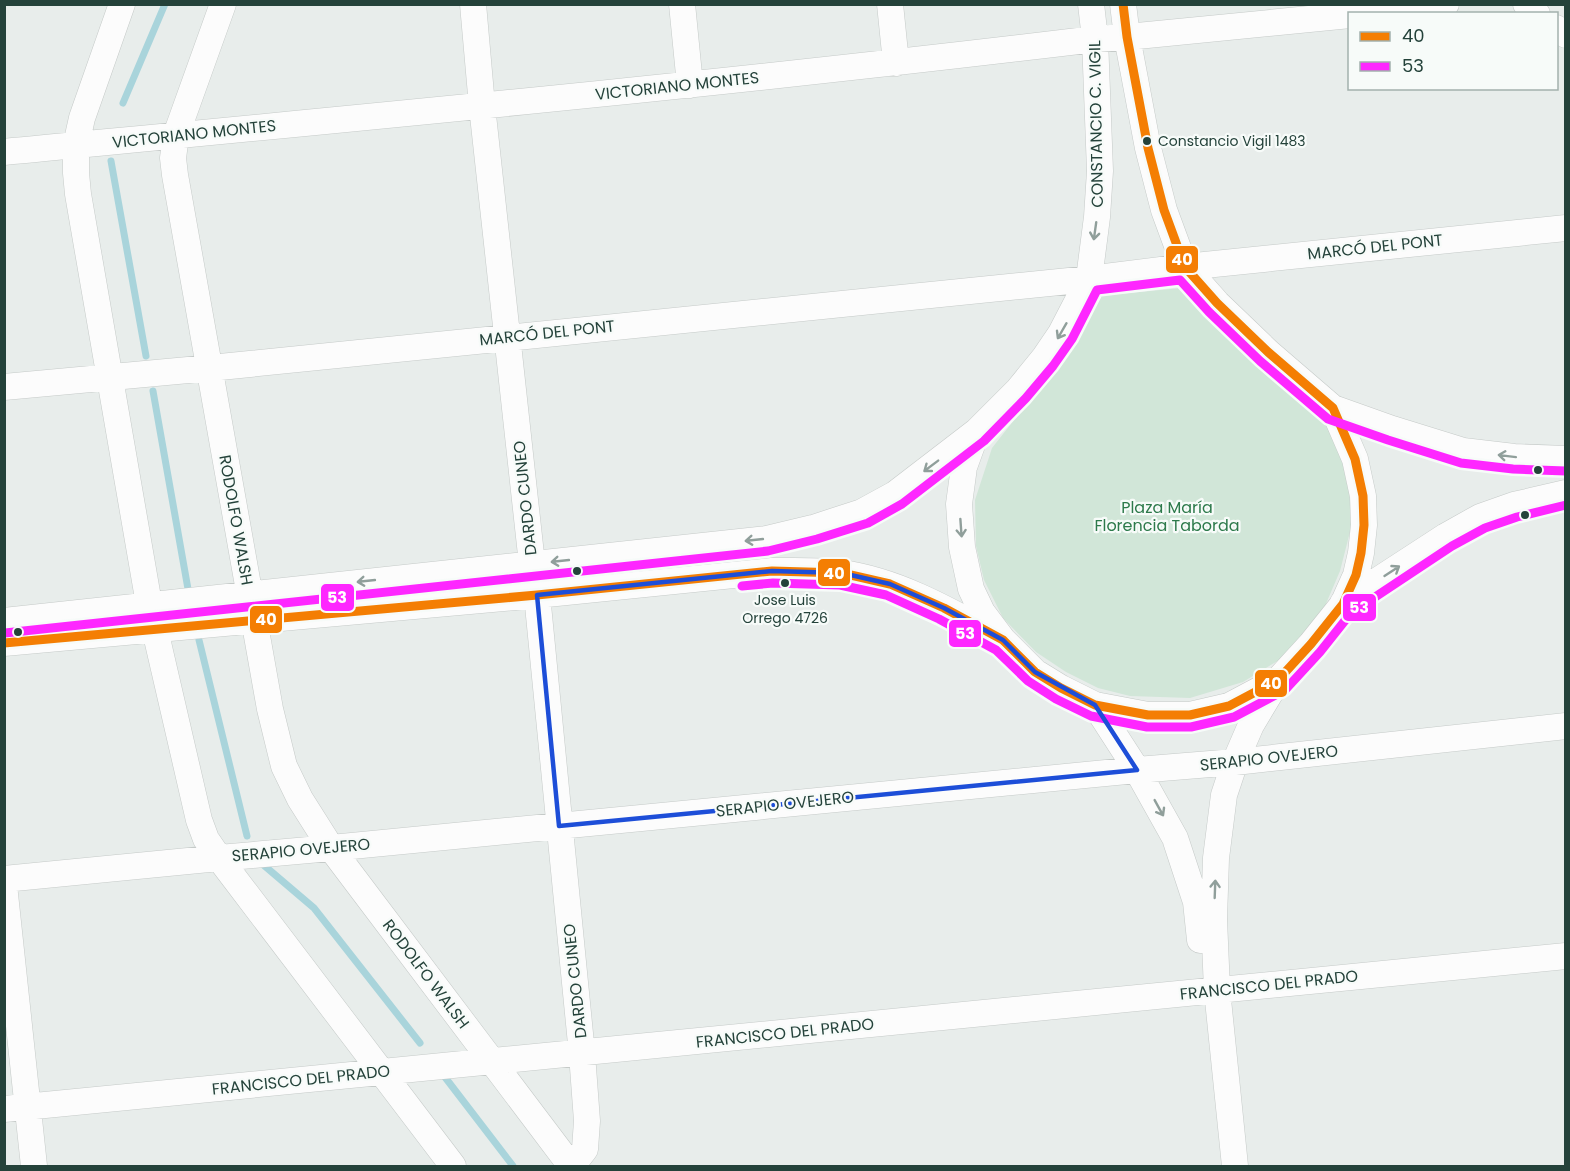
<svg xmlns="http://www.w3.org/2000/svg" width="1570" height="1171" viewBox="0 0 1570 1171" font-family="Poppins,sans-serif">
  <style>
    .green { fill: #d1e6d8 }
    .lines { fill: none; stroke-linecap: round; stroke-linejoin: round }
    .stream { stroke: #a9d4db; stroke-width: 7 }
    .minor-casing { stroke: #c5cac8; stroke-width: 27 }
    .minor { stroke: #fcfcfc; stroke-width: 26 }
    .bus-1-casing { stroke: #f7fbf9; stroke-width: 14 }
    .bus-2-casing { stroke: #f7fbf9; stroke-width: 14 }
    .bus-1 { stroke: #f47e03; stroke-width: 9 }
    .bus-2 { stroke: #fe27ff; stroke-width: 9 }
    .oneway { stroke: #909f9b }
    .marked { fill: none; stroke: #1d4ed8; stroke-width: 4.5; stroke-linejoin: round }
    .bus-dot { fill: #24423a; stroke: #f7fbf9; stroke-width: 2 }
    .labels { text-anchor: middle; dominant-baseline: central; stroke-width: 4.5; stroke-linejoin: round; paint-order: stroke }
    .bus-label { font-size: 14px; fill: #24423a; stroke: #f7fbf9; text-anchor: start }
    .street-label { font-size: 16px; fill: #24423a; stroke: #f7fbf9 }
    .park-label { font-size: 16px; fill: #2d7a4b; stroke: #f7fbf9 }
    .line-badge { stroke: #f7fbf9; stroke-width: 2 }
    .badge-label { font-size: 16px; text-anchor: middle; font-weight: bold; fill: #fff }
  </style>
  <rect width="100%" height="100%" fill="#e8edeb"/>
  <path class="green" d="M 1181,288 L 1241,342 L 1310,399 L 1334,437 L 1349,479 L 1351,528 L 1340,571 L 1322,613 L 1289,654 L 1243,682 L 1190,698 L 1130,696 L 1098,688 L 1066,672 L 1036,652 L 1003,618 L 984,580 L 976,546 L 975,500 L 992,448 L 1051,373 L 1098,296 Z"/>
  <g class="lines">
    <path class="stream" d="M 123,103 L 165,4
      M 111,161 L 146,356
      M 153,391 L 188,589
      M 199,640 L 247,836
      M 260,862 L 314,908 L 420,1043
      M 441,1072 L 513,1166"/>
    <defs>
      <path id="minor" d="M 122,4 L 82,118 L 76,145 L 76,173 L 78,194 L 149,604 L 199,820 L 206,839 L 219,858 L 453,1166
        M 223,4 L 176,135 L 173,158 L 175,175 L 270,709 L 284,766 L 300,799 L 331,848 L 571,1166
        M 473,4 L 482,106 L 532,564 L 537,595 L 582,1054 L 587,1121 L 585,1149 L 572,1166
        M 682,4 L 690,85
        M 890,4 L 896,63
        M 1123,4 L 1127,37 L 1148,148 L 1164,210 L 1185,267 L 1217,303 L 1268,352 L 1333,408 L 1392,429 L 1463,451 L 1514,457 L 1566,459
        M 1526,4 L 1537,14
        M 1359,14 L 1446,4
        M 1556,28 L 1566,35
        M 4,152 C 368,117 732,83 1095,39 L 1127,37 L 1350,15
        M 4,387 L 210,368 L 1089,279 L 1185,267 L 1566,228
        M 977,431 L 964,467 L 959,504 L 962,547 L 971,589 L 982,612 L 1003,640 L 1035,672 L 1061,688 L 1095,705 L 1148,715 L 1190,715 L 1229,706 L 1278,680
        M 1343,603 L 1446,536 L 1480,517 L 1514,505 L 1566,493
        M 4,621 L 767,539 L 813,528 L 862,512 L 895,494 L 977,431 L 1018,390 L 1044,358 L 1061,333 L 1089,279 L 1097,217 L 1100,171 L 1095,39 L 1091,4
        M 4,643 L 537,595 L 772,571 C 794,571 818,570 841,573 C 899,581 952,612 1003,640
        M 1095,705 L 1137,770 L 1175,838 L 1196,902 L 1200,940
        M 4,879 L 219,858 L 331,848 L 1137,770 L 1235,762 L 1566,726
        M 4,885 L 34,1166
        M 4,1109 L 1566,956
        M 1235,1166 L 1217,990 L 1214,919 L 1216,858 L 1224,795 L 1235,762 L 1251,725 L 1278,680 L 1311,644 L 1343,604 L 1356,575 L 1361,553 L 1364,525 L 1363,496 L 1355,459 L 1333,408"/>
    </defs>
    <use href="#minor" class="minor-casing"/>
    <use href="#minor" class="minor"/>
    <defs>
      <path id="bus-1" d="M 4,643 L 537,595 L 772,571 L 842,573 L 890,584 L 944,608 L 1003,640 L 1035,672 L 1061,688 L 1095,705 L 1148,715 L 1190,715 L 1229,706 L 1278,680 L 1311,644 L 1343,604 L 1356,575 L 1361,553 L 1364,525 L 1363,496 L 1355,459 L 1333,408 L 1268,352 L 1217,303 L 1185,267 L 1164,210 L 1148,148 L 1127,37 L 1123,4"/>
      <path id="bus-2" d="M 742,586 L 773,583 L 840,585 L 886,595 L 939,619 L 996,650 L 1028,681 L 1056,699 L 1091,716 L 1147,727 L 1191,727 L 1234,717 L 1285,690 L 1320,652 L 1351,613 L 1452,546 L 1485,528 L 1517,517 L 1566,505
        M 5,633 L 768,551 L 817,539 L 868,523 L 902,504 L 984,441 L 1026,398 L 1053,366 L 1072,339 L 1097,290 L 1180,280 L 1209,312 L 1260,361 L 1328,419 L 1388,440 L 1461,463 L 1513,469 L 1566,471"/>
    </defs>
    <use href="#bus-1" class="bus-1-casing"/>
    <use href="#bus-2" class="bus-2-casing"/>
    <use href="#bus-1" class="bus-1"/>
    <use href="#bus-2" class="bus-2"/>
  </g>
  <defs><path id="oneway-shaft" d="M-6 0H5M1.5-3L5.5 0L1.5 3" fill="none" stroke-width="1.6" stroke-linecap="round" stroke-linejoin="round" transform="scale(1.5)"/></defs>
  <g class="oneway">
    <use href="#oneway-shaft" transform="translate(1095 231) rotate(98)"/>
    <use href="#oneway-shaft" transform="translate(1062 331) rotate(120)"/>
    <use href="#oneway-shaft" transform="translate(1507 456) rotate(-173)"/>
    <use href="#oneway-shaft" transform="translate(931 466) rotate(143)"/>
    <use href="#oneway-shaft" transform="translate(961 528) rotate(86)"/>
    <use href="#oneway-shaft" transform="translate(754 540) rotate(174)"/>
    <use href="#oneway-shaft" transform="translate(560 561) rotate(174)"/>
    <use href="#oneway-shaft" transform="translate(1392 571) rotate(-33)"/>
    <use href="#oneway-shaft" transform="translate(366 581) rotate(174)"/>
    <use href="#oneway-shaft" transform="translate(1159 808) rotate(61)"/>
    <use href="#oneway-shaft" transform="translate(1215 889) rotate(-88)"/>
  </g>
  <path class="marked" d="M 772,571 L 842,573 L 890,584 L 944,608 L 1003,640 L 1035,672 L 1095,705 L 1137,770 L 559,826 L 537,595 Z"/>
  <g class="bus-dot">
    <circle cx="1147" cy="141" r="5"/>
    <circle cx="1538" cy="470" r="5"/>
    <circle cx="1525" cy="515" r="5"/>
    <circle cx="577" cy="571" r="5"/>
    <circle cx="785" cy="583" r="5"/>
    <circle cx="18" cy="632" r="5"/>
  </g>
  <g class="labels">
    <g class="bus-label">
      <text x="1158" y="141">Constancio Vigil 1483</text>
      <text x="785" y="600" text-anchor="middle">Jose Luis<tspan x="785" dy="18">Orrego 4726</tspan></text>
    </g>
    <g class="street-label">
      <text transform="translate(677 86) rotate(-6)">VICTORIANO MONTES</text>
      <text transform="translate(1096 124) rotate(-91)">CONSTANCIO C. VIGIL</text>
      <text transform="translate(194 134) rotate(-6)">VICTORIANO MONTES</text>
      <text transform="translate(1375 247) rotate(-6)">MARCÓ DEL PONT</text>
      <text transform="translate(547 333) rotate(-6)">MARCÓ DEL PONT</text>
      <text transform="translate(525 498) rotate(-96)">DARDO CUNEO</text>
      <text transform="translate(236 520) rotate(80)">RODOLFO WALSH</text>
      <text transform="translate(1269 758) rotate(-6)">SERAPIO OVEJERO</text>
      <text transform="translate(785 804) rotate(-6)">SERAPIO OVEJERO</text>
      <text transform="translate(301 850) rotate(-5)">SERAPIO OVEJERO</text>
      <text transform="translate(426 974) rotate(53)">RODOLFO WALSH</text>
      <text transform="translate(575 981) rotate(-96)">DARDO CUNEO</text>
      <text transform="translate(1269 985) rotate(-6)">FRANCISCO DEL PRADO</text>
      <text transform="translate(785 1033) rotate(-6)">FRANCISCO DEL PRADO</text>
      <text transform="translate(301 1080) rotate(-6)">FRANCISCO DEL PRADO</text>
    </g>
    <g class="park-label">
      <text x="1167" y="507">Plaza María<tspan x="1167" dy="18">Florencia Taborda</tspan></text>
    </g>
  </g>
  <g class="line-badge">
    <rect x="1165" y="245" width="34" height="29" rx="6" fill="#f47e03"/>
    <rect x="817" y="558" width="34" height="29" rx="6" fill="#f47e03"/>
    <rect x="320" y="583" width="35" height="29" rx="6" fill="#fe27ff"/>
    <rect x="1342" y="593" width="35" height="29" rx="6" fill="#fe27ff"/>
    <rect x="249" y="605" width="34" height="29" rx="6" fill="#f47e03"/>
    <rect x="948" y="619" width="34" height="29" rx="6" fill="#fe27ff"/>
    <rect x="1254" y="669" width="34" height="29" rx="6" fill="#f47e03"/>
  </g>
  <g class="badge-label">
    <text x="1182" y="265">40</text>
    <text x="834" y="579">40</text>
    <text x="337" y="603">53</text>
    <text x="1359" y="613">53</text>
    <text x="266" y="625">40</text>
    <text x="965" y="639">53</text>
    <text x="1271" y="689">40</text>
  </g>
  <rect width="1570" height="1171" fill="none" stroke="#24423a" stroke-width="12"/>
  <rect x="1348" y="12" width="210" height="78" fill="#f7fbf9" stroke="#a3b1ad" stroke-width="1.5"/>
  <rect x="1360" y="32" width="30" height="9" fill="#f47e03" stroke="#a3b1ad" stroke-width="1.5"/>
  <text x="1402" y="42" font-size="18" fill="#24423a">40</text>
  <rect x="1360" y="62" width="30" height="9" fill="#fe27ff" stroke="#a3b1ad" stroke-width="1.5"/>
  <text x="1402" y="72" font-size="18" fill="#24423a">53</text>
</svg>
